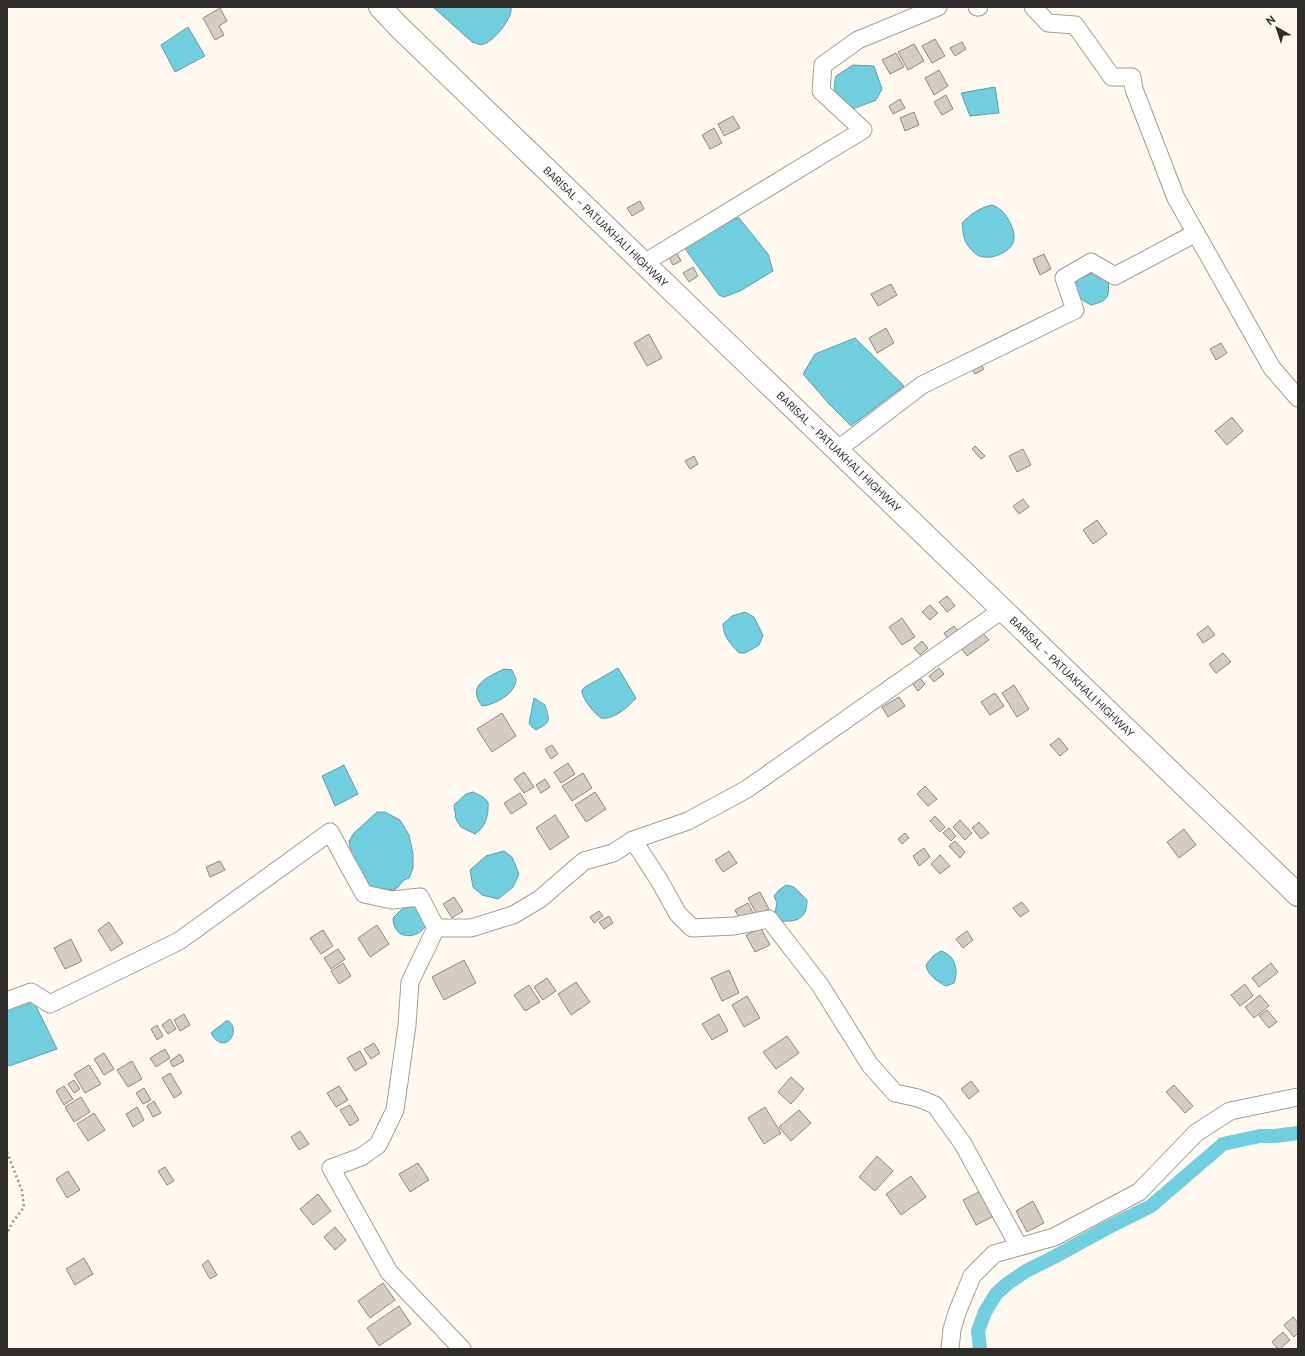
<svg xmlns="http://www.w3.org/2000/svg" width="1305" height="1356" viewBox="0 0 1305 1356" font-family="'DM Sans',sans-serif">
  <style>
    .water { fill: #70cede; stroke: #5d9ea8 }
    .lines { fill: none; stroke-linecap: round; stroke-linejoin: round }
    .canal { stroke: #70cede; stroke-width: 14 }
    .building { fill: #d2ccc2; stroke: #8e8980 }
    .minor-casing { stroke: #a29d94; stroke-width: 19 }
    .highway-casing { stroke: #a29d94; stroke-width: 24 }
    .path { stroke: #97938c; stroke-width: 2.5; stroke-dasharray: 2 3; stroke-linecap: butt }
    .minor { stroke: #fff; stroke-width: 17 }
    .highway { stroke: #fff; stroke-width: 22 }
    .labels { text-anchor: middle; dominant-baseline: central; stroke-width: 3; stroke-linejoin: round; paint-order: stroke }
    .street-label { font-size: 11px; fill: #302e2a; stroke: #fff9ef }
  </style>
  <rect width="100%" height="100%" fill="#fff9ef"/>
  <path class="water" d="M 433,7 L 511,7 C 513,18 495,40 484,44 C 480,46 476,43 472,42 Z
    M 188,27 L 205,56 L 175,72 L 161,45 Z
    M 853,65 L 874,66 L 882,89 L 876,100 L 850,110 C 838,97 831,95 836,76 Z
    M 995,87 L 999,113 L 970,116 L 961,93 Z
    M 992,205 C 1000,208 1004,212 1008,219 C 1012,226 1016,235 1013,243 C 1009,252 993,259 984,257 C 977,257 971,250 967,244 C 963,239 963,230 962,223 C 971,214 979,208 992,205 Z
    M 739,218 L 768,254 L 773,271 L 740,291 L 724,297 L 719,295 L 683,246 L 714,223 Z
    M 1093,273 L 1108,280 C 1110,297 1108,301 1091,305 L 1084,301 L 1074,292 L 1076,280 Z
    M 855,338 L 904,386 L 851,426 L 830,405 L 803,374 L 815,354 Z
    M 745,612 L 754,617 L 763,635 L 759,645 L 745,653 L 739,653 C 731,644 723,637 723,624 L 732,616 Z
    M 618,668 L 636,698 C 628,707 614,720 601,718 C 595,714 581,698 582,690 L 585,687 Z
    M 504,669 L 512,670 C 513,673 515,676 516,679 C 516,694 494,705 482,706 C 466,685 488,677 504,669 Z
    M 534,698 L 545,705 C 550,721 551,722 536,730 L 532,727 L 529,723 Z
    M 344,765 L 358,794 L 335,806 L 322,776 Z
    M 473,792 L 483,797 L 488,802 C 489,814 486,827 475,834 L 461,827 L 456,819 L 454,805 L 466,794 Z
    M 377,812 L 385,812 L 400,820 L 409,835 L 413,854 L 413,868 L 409,878 L 404,880 L 398,887 L 394,890 L 372,888 L 364,881 L 351,853 L 349,841 L 354,833 Z
    M 504,851 L 512,857 L 519,874 L 513,887 L 498,899 L 482,895 L 473,887 L 470,870 L 486,856 Z
    M 786,885 L 794,887 L 807,900 C 807,918 798,922 782,921 L 775,913 L 777,903 L 774,896 L 779,890 Z
    M 413,905 L 420,910 L 427,924 C 418,941 393,940 393,918 L 404,907 Z
    M 941,951 C 955,955 959,970 954,983 L 946,986 C 937,981 927,975 926,965 L 933,956 Z
    M 32,998 L 57,1049 L 9,1066 L 7,1063 L 7,1010 Z
    M 226,1021 L 229,1021 C 242,1033 223,1056 211,1033 C 216,1028 221,1026 226,1021 Z"/>
  <g class="lines">
    <path class="canal" d="M 980,1349 L 978,1331 L 985,1312 L 996,1294 L 1007,1284 L 1026,1271 L 1054,1257 L 1107,1228 L 1151,1206 L 1223,1144 L 1260,1136 L 1275,1136 L 1298,1133"/>
  </g>
  <path class="building" d="M 220,8 L 227,21 L 219,26 L 224,35 L 215,40 L 203,18 Z
    M 935,39 L 945,56 L 932,63 L 922,46 Z
    M 962,42 L 966,49 L 955,56 L 950,48 Z
    M 914,44 L 924,61 L 908,70 L 898,52 Z
    M 896,53 L 904,67 L 890,74 L 882,60 Z
    M 939,70 L 948,86 L 934,95 L 925,78 Z
    M 946,95 L 953,109 L 942,115 L 934,102 Z
    M 900,99 L 905,108 L 893,114 L 889,106 Z
    M 914,112 L 919,125 L 905,131 L 900,118 Z
    M 733,116 L 740,128 L 724,136 L 718,124 Z
    M 714,128 L 722,143 L 710,149 L 702,135 Z
    M 640,201 L 644,209 L 632,216 L 627,208 Z
    M 675,250 L 681,261 L 673,265 L 667,254 Z
    M 1044,254 L 1051,269 L 1040,275 L 1033,259 Z
    M 693,267 L 698,276 L 689,282 L 683,273 Z
    M 891,284 L 897,295 L 878,306 L 871,294 Z
    M 886,328 L 894,343 L 877,353 L 869,338 Z
    M 649,334 L 662,358 L 647,366 L 634,343 Z
    M 1221,343 L 1227,353 L 1216,360 L 1210,349 Z
    M 981,364 L 984,369 L 975,374 L 972,369 Z
    M 1232,417 L 1243,431 L 1227,445 L 1215,431 Z
    M 975,446 L 985,456 L 981,459 L 972,449 Z
    M 1023,449 L 1031,465 L 1017,472 L 1009,456 Z
    M 694,456 L 698,464 L 690,469 L 685,461 Z
    M 1023,499 L 1029,507 L 1019,514 L 1013,506 Z
    M 1097,520 L 1107,534 L 1093,544 L 1083,530 Z
    M 947,596 L 955,606 L 947,612 L 939,602 Z
    M 930,605 L 938,613 L 930,620 L 922,612 Z
    M 902,618 L 915,637 L 902,645 L 889,627 Z
    M 954,626 L 959,633 L 949,641 L 944,633 Z
    M 1208,626 L 1215,635 L 1203,643 L 1197,634 Z
    M 983,633 L 989,640 L 967,656 L 962,649 Z
    M 922,641 L 928,648 L 920,655 L 914,648 Z
    M 1223,653 L 1231,662 L 1216,673 L 1209,664 Z
    M 939,668 L 944,674 L 934,682 L 929,676 Z
    M 920,678 L 925,684 L 918,691 L 913,684 Z
    M 1014,685 L 1029,709 L 1017,717 L 1002,693 Z
    M 995,693 L 1004,706 L 990,715 L 981,702 Z
    M 899,697 L 905,706 L 888,717 L 882,707 Z
    M 502,713 L 516,736 L 492,752 L 477,729 Z
    M 1059,738 L 1068,749 L 1060,756 L 1050,745 Z
    M 552,745 L 558,754 L 551,759 L 545,749 Z
    M 568,763 L 575,774 L 561,783 L 554,772 Z
    M 524,772 L 534,787 L 524,793 L 514,779 Z
    M 583,773 L 592,788 L 572,801 L 562,786 Z
    M 545,779 L 550,787 L 541,793 L 536,785 Z
    M 925,786 L 937,799 L 928,806 L 917,794 Z
    M 595,792 L 606,809 L 586,822 L 575,805 Z
    M 520,793 L 527,804 L 511,814 L 504,803 Z
    M 555,815 L 569,837 L 550,850 L 536,828 Z
    M 935,816 L 945,827 L 940,832 L 930,821 Z
    M 960,820 L 972,833 L 965,840 L 953,827 Z
    M 979,822 L 989,833 L 981,839 L 972,828 Z
    M 949,828 L 956,836 L 951,841 L 943,833 Z
    M 1184,829 L 1196,845 L 1179,858 L 1167,842 Z
    M 905,833 L 909,838 L 902,844 L 898,839 Z
    M 955,841 L 965,852 L 960,858 L 949,846 Z
    M 924,848 L 930,857 L 919,866 L 913,856 Z
    M 729,851 L 737,863 L 723,872 L 715,860 Z
    M 940,855 L 950,866 L 940,874 L 931,864 Z
    M 220,861 L 225,870 L 210,877 L 206,867 Z
    M 760,892 L 769,909 L 757,915 L 748,898 Z
    M 454,897 L 463,911 L 452,918 L 443,904 Z
    M 1022,902 L 1029,911 L 1020,917 L 1013,908 Z
    M 748,903 L 753,913 L 740,920 L 735,910 Z
    M 599,911 L 603,916 L 594,923 L 590,917 Z
    M 609,916 L 613,923 L 604,929 L 599,922 Z
    M 109,922 L 123,943 L 111,951 L 98,930 Z
    M 377,925 L 389,944 L 370,957 L 358,938 Z
    M 761,928 L 770,945 L 755,952 L 746,935 Z
    M 323,930 L 333,946 L 321,954 L 310,938 Z
    M 967,931 L 973,940 L 963,948 L 956,939 Z
    M 71,939 L 82,961 L 65,969 L 54,948 Z
    M 338,949 L 345,959 L 331,969 L 324,958 Z
    M 464,960 L 476,983 L 444,1000 L 432,977 Z
    M 343,963 L 351,976 L 339,984 L 331,971 Z
    M 1271,963 L 1278,972 L 1259,987 L 1252,978 Z
    M 729,970 L 739,993 L 722,1001 L 711,978 Z
    M 547,978 L 556,991 L 543,1000 L 534,987 Z
    M 576,982 L 590,1002 L 571,1015 L 558,994 Z
    M 1245,984 L 1253,996 L 1240,1006 L 1231,995 Z
    M 529,985 L 540,1002 L 525,1011 L 514,995 Z
    M 1260,995 L 1269,1006 L 1254,1018 L 1245,1007 Z
    M 747,996 L 760,1018 L 744,1027 L 732,1005 Z
    M 1267,1010 L 1277,1022 L 1269,1028 L 1259,1016 Z
    M 184,1014 L 190,1025 L 180,1031 L 174,1020 Z
    M 719,1014 L 728,1031 L 712,1040 L 702,1024 Z
    M 170,1019 L 176,1029 L 168,1034 L 162,1025 Z
    M 157,1025 L 163,1036 L 157,1040 L 151,1029 Z
    M 787,1036 L 799,1053 L 776,1069 L 763,1052 Z
    M 374,1043 L 380,1053 L 371,1059 L 364,1049 Z
    M 165,1049 L 170,1058 L 156,1067 L 150,1058 Z
    M 360,1051 L 367,1064 L 355,1071 L 347,1058 Z
    M 104,1053 L 114,1069 L 104,1075 L 94,1059 Z
    M 180,1054 L 184,1061 L 173,1067 L 170,1061 Z
    M 132,1061 L 142,1079 L 128,1087 L 117,1070 Z
    M 89,1065 L 101,1084 L 85,1093 L 74,1074 Z
    M 170,1073 L 182,1093 L 174,1098 L 162,1078 Z
    M 791,1077 L 804,1089 L 791,1104 L 778,1092 Z
    M 74,1080 L 80,1089 L 74,1093 L 68,1084 Z
    M 971,1081 L 979,1091 L 969,1099 L 961,1089 Z
    M 1174,1085 L 1193,1106 L 1185,1113 L 1166,1092 Z
    M 64,1086 L 73,1099 L 64,1105 L 56,1091 Z
    M 339,1086 L 348,1100 L 336,1107 L 327,1093 Z
    M 144,1088 L 151,1100 L 143,1104 L 136,1093 Z
    M 81,1097 L 90,1112 L 74,1122 L 65,1107 Z
    M 154,1101 L 161,1113 L 153,1117 L 147,1106 Z
    M 350,1105 L 359,1120 L 350,1126 L 340,1110 Z
    M 137,1107 L 144,1120 L 133,1127 L 126,1114 Z
    M 765,1107 L 781,1133 L 764,1144 L 748,1118 Z
    M 799,1110 L 811,1123 L 791,1141 L 779,1127 Z
    M 94,1113 L 105,1130 L 88,1141 L 77,1124 Z
    M 300,1131 L 309,1144 L 299,1150 L 291,1137 Z
    M 877,1156 L 893,1171 L 875,1191 L 859,1177 Z
    M 418,1163 L 429,1180 L 410,1192 L 399,1174 Z
    M 165,1167 L 174,1181 L 167,1185 L 158,1171 Z
    M 68,1171 L 80,1190 L 67,1198 L 56,1179 Z
    M 911,1176 L 926,1197 L 901,1215 L 886,1194 Z
    M 981,1191 L 994,1216 L 976,1225 L 963,1200 Z
    M 318,1194 L 331,1211 L 313,1225 L 300,1209 Z
    M 1033,1201 L 1044,1223 L 1027,1232 L 1016,1211 Z
    M 335,1227 L 346,1240 L 335,1250 L 324,1237 Z
    M 84,1258 L 93,1274 L 75,1285 L 66,1269 Z
    M 208,1260 L 217,1275 L 210,1279 L 202,1265 Z
    M 383,1283 L 395,1300 L 370,1318 L 358,1301 Z
    M 399,1306 L 411,1324 L 379,1346 L 367,1328 Z
    M 1293,1317 L 1298,1323 L 1298,1333 L 1294,1337 L 1284,1325 Z
    M 1283,1332 L 1290,1340 L 1280,1349 L 1278,1349 L 1272,1342 Z"/>
  <g class="lines">
    <defs>
      <path id="minor" d="M 977,7 L 979,7
        M 1033,7 L 1048,23 L 1075,25 L 1112,77 L 1132,77 L 1134,89 L 1176,198 L 1272,368 L 1298,398
        M 644,263 L 863,130 L 821,91 L 823,65 L 858,40 L 938,7
        M 837,450 L 922,385 L 1075,310 L 1064,278 L 1091,262 L 1115,276 L 1196,233
        M 633,840 L 659,880 L 678,914 L 692,928 L 734,926 L 769,919 L 820,985 L 870,1065 L 895,1093 L 918,1098 L 935,1105 L 963,1144 L 1019,1247
        M 436,928 L 410,982 L 407,1025 L 395,1110 L 378,1145 L 361,1157 L 331,1168 L 389,1272 L 462,1349
        M 7,1001 L 31,992 L 50,1004 L 179,941 L 330,832 L 364,894 L 392,900 L 420,897 L 436,928 L 471,928 L 513,915 L 540,899 L 584,861 L 613,853 L 633,840 L 688,821 L 747,789 L 1002,610
        M 950,1349 L 952,1329 L 958,1310 L 972,1276 L 994,1254 L 1054,1237 L 1139,1192 L 1196,1133 L 1230,1111 L 1298,1097"/>
      <g id="highway">
        <path id="s1" d="M 380,7 L 399,27 L 1298,895"/>
      </g>
    </defs>
    <use href="#minor" class="minor-casing"/>
    <use href="#highway" class="highway-casing"/>
    <path class="path" d="M 7,1152 L 22,1191 L 24,1207 L 12,1223 L 7,1234"/>
    <use href="#minor" class="minor"/>
    <use href="#highway" class="highway"/>
  </g>
  <g class="labels">
    <g class="street-label">
      <text stroke="none"><textPath href="#s1" startOffset="315">BARISAL - PATUAKHALI HIGHWAY</textPath></text>
      <text stroke="none"><textPath href="#s1" startOffset="639">BARISAL - PATUAKHALI HIGHWAY</textPath></text>
      <text stroke="none"><textPath href="#s1" startOffset="963">BARISAL - PATUAKHALI HIGHWAY</textPath></text>
    </g>
  </g>
  <rect width="1305" height="1356" fill="none" stroke="#302e2a" stroke-width="16"/>
  <g transform="translate(1277 28) rotate(321)" stroke="#fff9ef" stroke-width="3" paint-order="stroke">
  <path d="M0-3L7 15L0 10L-7 15Z" fill="#302e2a"/>
  <text y="-6" font-size="11" font-weight="bold" text-anchor="middle" fill="#302e2a">N</text>
  </g>
</svg>
